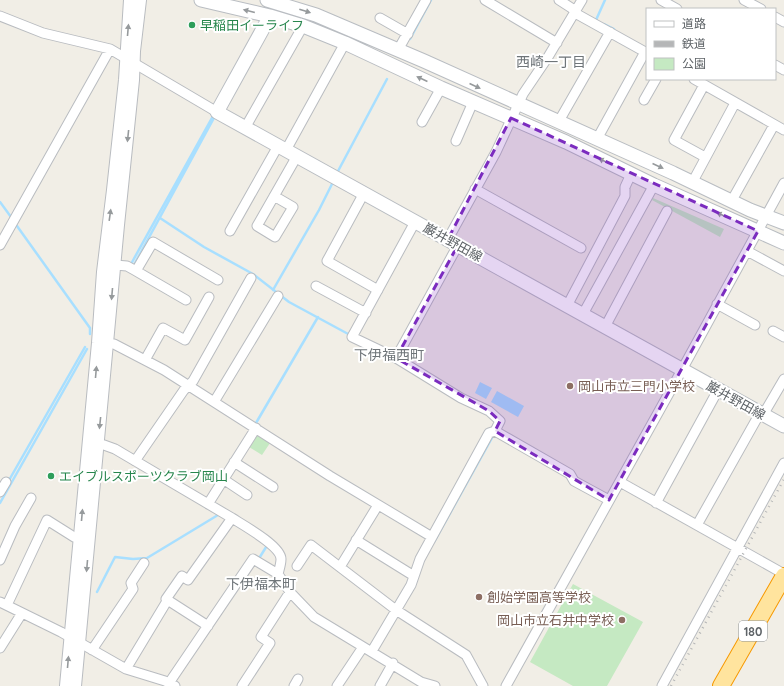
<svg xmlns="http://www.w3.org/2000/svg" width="784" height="686" viewBox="0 0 784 686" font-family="Quicksand,'Noto Sans JP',sans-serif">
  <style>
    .green { fill: #c5e9c2 }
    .water { fill: #a8dfff }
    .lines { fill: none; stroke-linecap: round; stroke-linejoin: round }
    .stream { stroke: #a8dfff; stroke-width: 2.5 }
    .minor-casing { stroke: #b9bcc0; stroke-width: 11 }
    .tertiary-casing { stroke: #b9bcc0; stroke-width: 14 }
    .secondary-casing { stroke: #b9bdc2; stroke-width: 15 }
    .trunk-casing { stroke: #f79900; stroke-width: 18 }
    .minor { stroke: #fff; stroke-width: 9 }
    .tertiary { stroke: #fff; stroke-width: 12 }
    .secondary { stroke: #fff; stroke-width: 13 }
    .trunk { stroke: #ffe49e; stroke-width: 16 }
    .rail { stroke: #b5b6b7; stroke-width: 2.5; stroke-dasharray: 1 5; stroke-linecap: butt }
    .oneway { fill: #969a9c }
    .marked { fill: #7b2cbf; fill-opacity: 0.2; stroke: #7b2cbf; stroke-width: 3; stroke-dasharray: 8 5; stroke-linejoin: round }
    .leisure-dot { fill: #2e9e5b; stroke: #fff; stroke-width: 1.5 }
    .education-dot { fill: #8d6e63; stroke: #fff; stroke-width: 1.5 }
    .labels { text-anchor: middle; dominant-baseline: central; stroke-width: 4; stroke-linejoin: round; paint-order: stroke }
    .shield { fill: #fff; stroke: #8e9295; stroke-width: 1 }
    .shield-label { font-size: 12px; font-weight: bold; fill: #5e6367 }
    .leisure-label { font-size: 13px; fill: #27864d; stroke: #fff; text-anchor: start }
    .street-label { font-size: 13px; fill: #5e6367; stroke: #fff }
    .education-label { font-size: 13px; fill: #785e54; stroke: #fff; text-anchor: start }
    .neighbourhood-label { font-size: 14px; fill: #6f7579; stroke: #fff }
  </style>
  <rect width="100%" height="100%" fill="#f1eee6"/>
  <path class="green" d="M 653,198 L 724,229 L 720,237 L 652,200 Z
    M 256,434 L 270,443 L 262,455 L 249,447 Z
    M 573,584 L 643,622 L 607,686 L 573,686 L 530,662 Z"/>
  <path class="water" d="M 480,382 L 492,388 L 486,399 L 475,393 Z
    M 497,391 L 524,406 L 518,417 L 491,402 Z"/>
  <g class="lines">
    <path class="stream" d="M 596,20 L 605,0
      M 604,24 L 614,29
      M 410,39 L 431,0
      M 337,173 L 387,79
      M 0,202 L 11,217
      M 160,218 L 204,247 L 253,274 L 289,302 L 350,335
      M 17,226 L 90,328 L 90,334
      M 131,264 L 213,116 L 215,115
      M 134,265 L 215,116
      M 273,290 L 319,210 L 333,182
      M 256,423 L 318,317
      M 8,482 L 85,347
      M 0,503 L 87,349
      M 434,542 L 493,436
      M 258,560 L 268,544
      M 97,592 L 115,557 L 133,559 L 147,558 L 218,515"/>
    <defs>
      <path id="minor" d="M 485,0 L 557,43
        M 559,0 L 576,11
        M 661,0 L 677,9
        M 744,0 L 761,9
        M 575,13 L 647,53
        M 0,16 L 43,33 L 110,49 L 217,112
        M 775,17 L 784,22
        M 380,18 L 408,34
        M 398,50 L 426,0
        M 775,65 L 784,70
        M 694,79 L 784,130
        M 704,85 L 674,140 L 705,157
        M 644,100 L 656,79
        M 559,121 L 610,32
        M 422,122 L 441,88
        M 245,128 L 303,26
        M 597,139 L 645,52
        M 456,141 L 473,102
        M 286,150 L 345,43
        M 692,183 L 735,103
        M 475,189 L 581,248
        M 364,193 L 327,261 L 378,290
        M 274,196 L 293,207 L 275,237 L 257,226 L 297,156
        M 731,202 L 774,125
        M 415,222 L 352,337 L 396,358 L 461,398 L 489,411 L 500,421 L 495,431 L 570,474 L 574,481 L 609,500
        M 230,231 L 278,146
        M 448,239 L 496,152 L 523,94 L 548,57 L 582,0
        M 0,245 L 110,49
        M 747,251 L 784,271
        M 115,265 L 127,266 L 136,271
        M 316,286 L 366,313
        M 186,300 L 136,271 L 153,242 L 218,280
        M 717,304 L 755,325
        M 567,306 L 625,196 L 625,187 L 631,174
        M 583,314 L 654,185
        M 605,327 L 667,211
        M 773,331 L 784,337
        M 102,343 L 114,344 L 164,370 L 330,476 L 432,537 L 420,559 L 411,585 L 372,651
        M 396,358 L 458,245
        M 145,360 L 163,328 L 185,340 L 209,297
        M 214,402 L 278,296
        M 763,415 L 784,379
        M 92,443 L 104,445 L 115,449 L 232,518 L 188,580 L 182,576 L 166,599 L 167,601 L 126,669
        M 135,461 L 184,390 L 193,381 L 251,278
        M 234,462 L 273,487
        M 223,479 L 247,495
        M 620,482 L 784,574
        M 0,492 L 6,482
        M 656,503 L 718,390
        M 208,504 L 256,428
        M 232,518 C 243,525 281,546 281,559 C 281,564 279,570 278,574
        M 697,525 L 760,413
        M 432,537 L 489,433 L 495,431
        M 356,540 L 414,576
        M 0,560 L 15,526 L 31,498
        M 297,566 L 311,545 L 396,610 L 466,655 L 483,686
        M 340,567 L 378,505
        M 166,599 L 208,626
        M 0,602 L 61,632 L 126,669 L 165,681 L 175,686
        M 7,605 L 47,520 L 74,537 L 80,538
        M 0,648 L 22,613
        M 92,650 L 133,589 L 131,583 L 144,563
        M 169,683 L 253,559 L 278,574 L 290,592 L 314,617 L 421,682 L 435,686
        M 242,686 L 270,643 L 261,637 L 290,592
        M 294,686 L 298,679
        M 337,686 L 363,647
        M 380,686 L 393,663
        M 506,686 L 678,377 L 784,183
        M 662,686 L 784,463"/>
      <path id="tertiary" d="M 66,686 L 98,343 L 103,272 L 113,190 L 125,80 L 130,0
        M 75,686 L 118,225 L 133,80 L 134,51 L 140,0"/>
      <path id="secondary" d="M 201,0 L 270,16 L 303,26 L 345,43 L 441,88 L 566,142 L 654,185 L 784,243
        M 267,0 L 316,15 L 424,61 L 673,173 L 750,210 L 784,223
        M 270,16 L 217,112 L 784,426"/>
      <path id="trunk" d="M 721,686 L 784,576"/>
    </defs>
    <use href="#minor" class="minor-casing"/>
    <use href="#tertiary" class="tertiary-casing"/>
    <use href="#secondary" class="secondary-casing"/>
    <use href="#trunk" class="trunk-casing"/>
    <use href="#minor" class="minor"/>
    <use href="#tertiary" class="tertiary"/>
    <use href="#secondary" class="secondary"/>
    <use href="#trunk" class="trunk"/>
    <path class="rail" d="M 671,686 L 784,479"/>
  </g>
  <defs><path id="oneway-solid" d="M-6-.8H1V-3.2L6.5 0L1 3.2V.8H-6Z"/></defs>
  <g class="oneway">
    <use href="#oneway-solid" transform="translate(249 11) rotate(-166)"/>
    <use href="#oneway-solid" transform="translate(305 11) rotate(18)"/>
    <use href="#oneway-solid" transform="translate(128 30) rotate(-85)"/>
    <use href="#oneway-solid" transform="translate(422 79) rotate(-155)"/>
    <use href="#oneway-solid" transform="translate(475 86) rotate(24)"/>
    <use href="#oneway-solid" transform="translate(128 136) rotate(96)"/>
    <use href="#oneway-solid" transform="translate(604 161) rotate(-154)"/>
    <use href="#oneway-solid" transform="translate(658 166) rotate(24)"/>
    <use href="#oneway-solid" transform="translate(110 215) rotate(-82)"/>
    <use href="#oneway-solid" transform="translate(722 215) rotate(-156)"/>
    <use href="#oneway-solid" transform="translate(112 294) rotate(95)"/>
    <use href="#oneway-solid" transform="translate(96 372) rotate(-85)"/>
    <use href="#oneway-solid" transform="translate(100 423) rotate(96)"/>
    <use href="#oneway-solid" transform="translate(82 515) rotate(-85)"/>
    <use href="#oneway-solid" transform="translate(87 566) rotate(95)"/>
    <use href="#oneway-solid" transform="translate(68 662) rotate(-85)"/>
  </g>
  <path class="marked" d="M 511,118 L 758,231 L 609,500 L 495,431 L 500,421 L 489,411 L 396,358 L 458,245 L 448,239 Z"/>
  <g class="leisure-dot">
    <circle cx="192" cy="25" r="4"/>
    <circle cx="51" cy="476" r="4"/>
  </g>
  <g class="education-dot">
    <circle cx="570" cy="386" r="4"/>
    <circle cx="479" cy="597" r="4"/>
    <circle cx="622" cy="620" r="4"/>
  </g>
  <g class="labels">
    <rect class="shield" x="739" y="621" width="28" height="20" rx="3"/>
    <g class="shield-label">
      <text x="753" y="631">180</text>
    </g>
    <g class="leisure-label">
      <text x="200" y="25">早稲田イーライフ</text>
      <text x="59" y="476">エイブルスポーツクラブ岡山</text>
    </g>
    <g class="street-label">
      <text transform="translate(453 242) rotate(29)">巌井野田線</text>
      <text transform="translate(736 400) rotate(29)">巌井野田線</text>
    </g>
    <g class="education-label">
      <text x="578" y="386">岡山市立三門小学校</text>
      <text x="487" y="597">創始学園高等学校</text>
      <text x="614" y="620" text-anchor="end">岡山市立石井中学校</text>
    </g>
    <g class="neighbourhood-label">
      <text x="551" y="62">西崎一丁目</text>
      <text x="389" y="355">下伊福西町</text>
      <text x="261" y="584">下伊福本町</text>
    </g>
  </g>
  <rect x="646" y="8" width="130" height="72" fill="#ffffff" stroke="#bfc1c2"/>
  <rect x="654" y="21" width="20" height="6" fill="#ffffff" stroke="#bfc1c2"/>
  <text x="682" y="28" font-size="12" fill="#5e6367">道路</text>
  <rect x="654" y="41" width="20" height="6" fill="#b5b6b7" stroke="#bfc1c2"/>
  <text x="682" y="48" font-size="12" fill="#5e6367">鉄道</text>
  <rect x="654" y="58" width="20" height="12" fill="#c5e9c2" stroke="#bfc1c2"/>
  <text x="682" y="68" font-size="12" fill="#5e6367">公園</text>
</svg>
